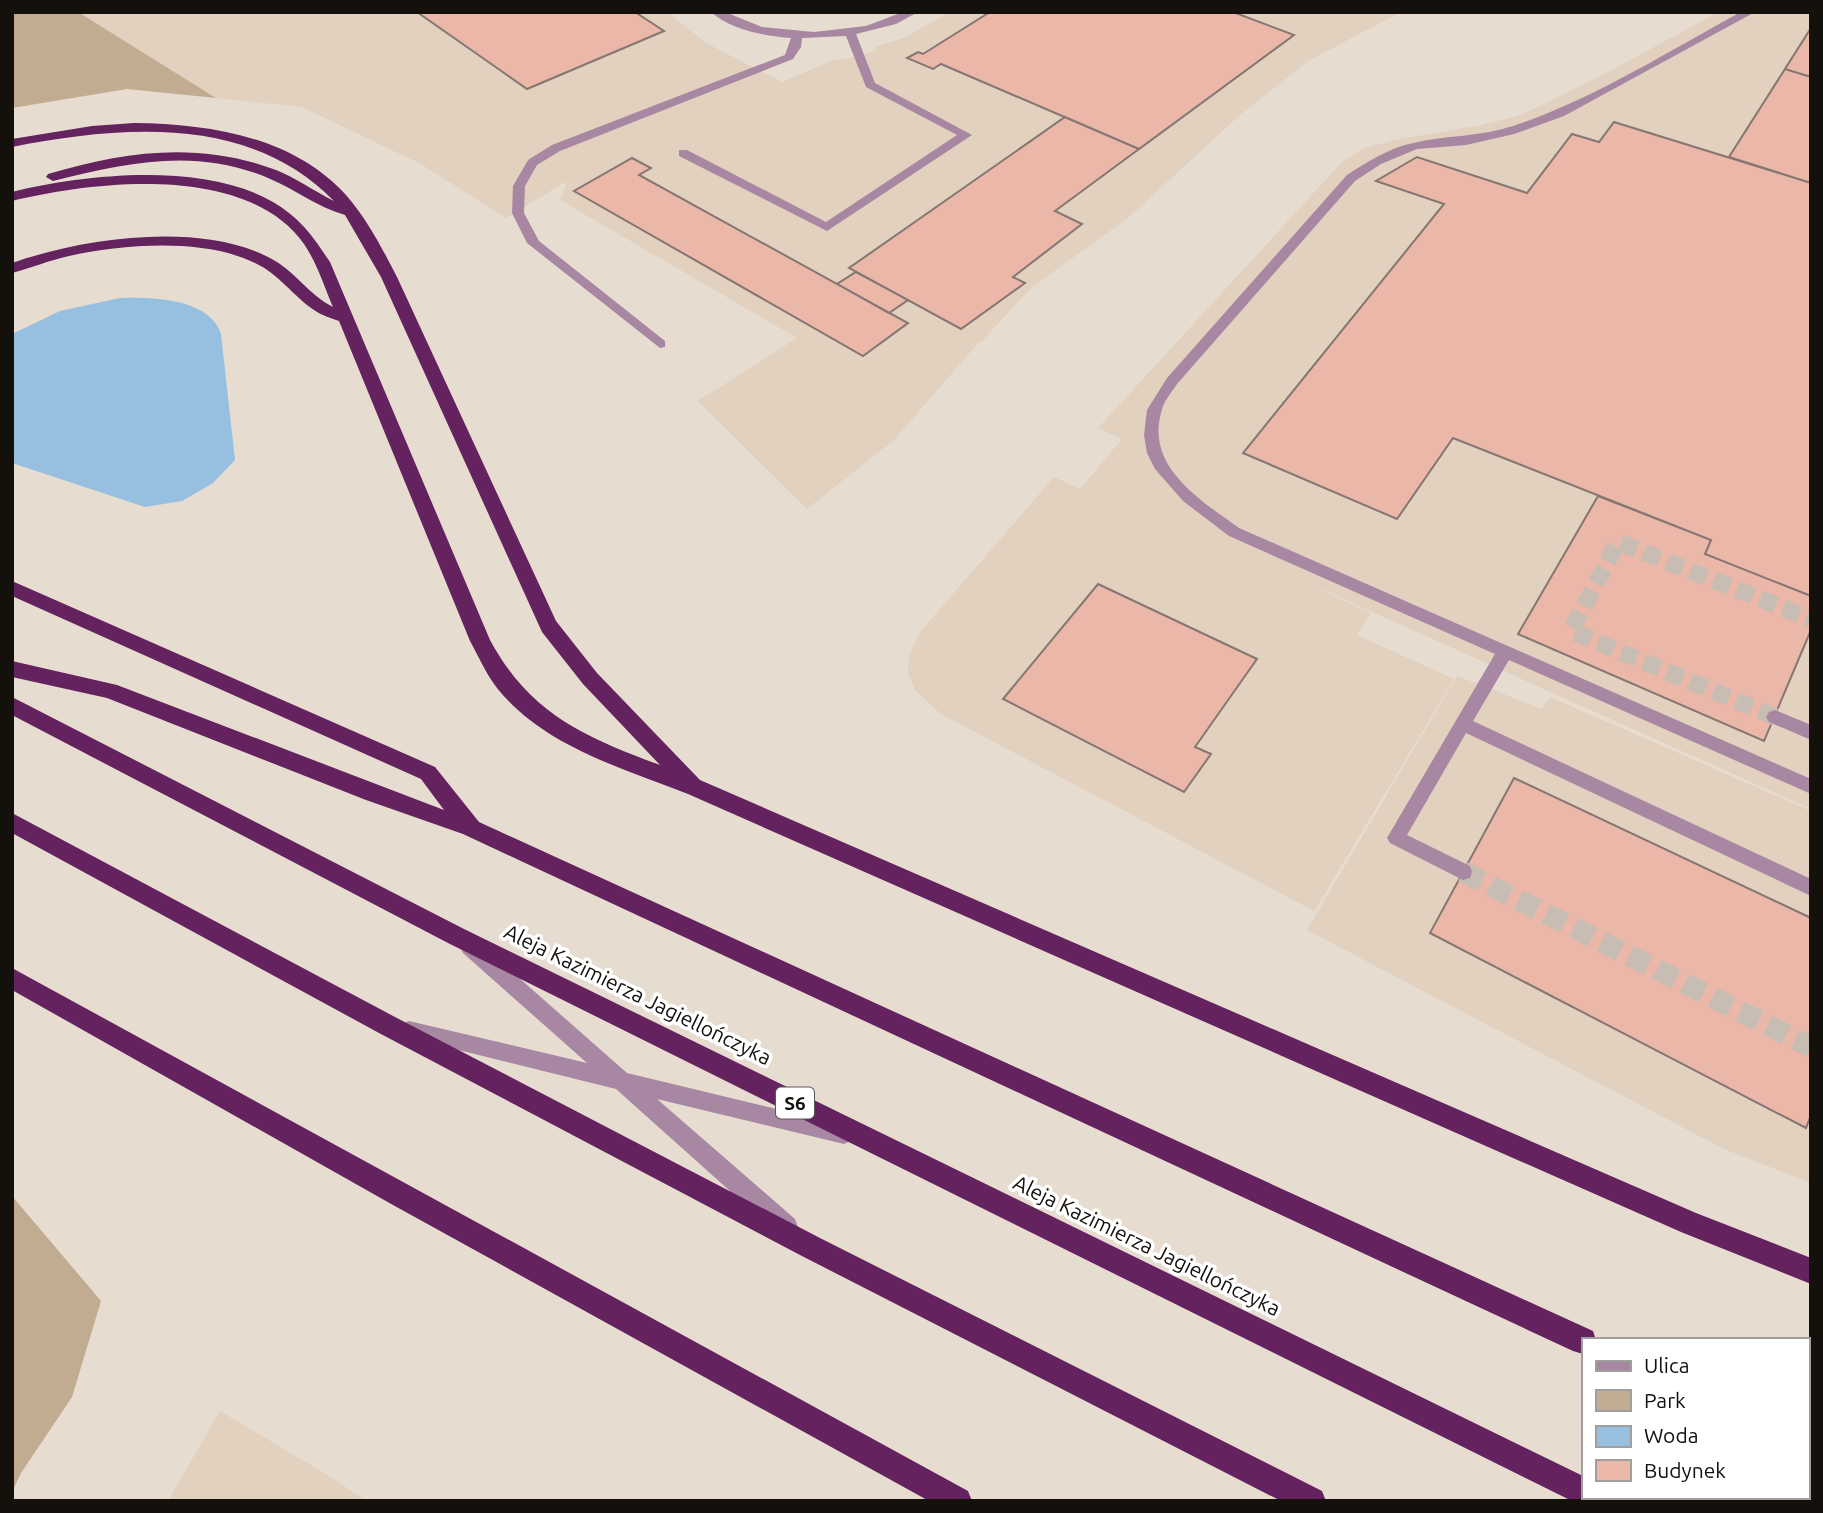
<svg xmlns="http://www.w3.org/2000/svg" width="1823" height="1513" viewBox="0 0 1823 1513" font-family="Ubuntu,sans-serif">
  <style>
    .built { fill: #e1d1be }
    .green { fill: #c1ab91 }
    .water { fill: #97c0e0 }
    .building { fill: #eab7a9; stroke: #857672; stroke-width: 2 }
    .lines { fill: none; stroke-linecap: round; stroke-linejoin: round }
    .minor-tunnel-far1 { stroke: #c7bdb3; stroke-width: 17; stroke-dasharray: 17 8; stroke-linecap: butt }
    .minor-tunnel { stroke: #c7bdb3; stroke-width: 21; stroke-dasharray: 21 10; stroke-linecap: butt }
    .minor { fill: #a887a3; fill-rule: evenodd }
    .highway { fill: #64225e; fill-rule: evenodd }
    .labels { text-anchor: middle; dominant-baseline: central; stroke-width: 7; stroke-linejoin: round; paint-order: stroke }
    .shield { fill: #fff; stroke: #5a5855; stroke-width: 2 }
    .shield-label { font-size: 19px; font-weight: bold; fill: #14100c }
    .street-label { font-size: 21px; fill: #14100c; stroke: #fff }
  </style>
  <rect width="100%" height="100%" fill="#e7dcd0"/>
  <path class="built" d="M 78,12 L 667,12 L 706,43 L 782,82 L 836,59 L 842,60 L 875,51 L 877,46 L 904,38 L 950,12 L 1401,12 L 1308,61 L 1240,115 L 1128,218 L 1031,288 L 982,341 L 980,341 L 894,440 L 807,509 L 698,401 L 797,338 L 560,200 L 567,181 L 506,218 L 421,164 L 302,107 L 216,98 Z
    M 1719,12 L 1811,12 L 1811,809 L 1252,558 L 1371,613 L 1357,635 L 1454,679 L 1314,911 L 941,714 L 915,690 L 908,672 L 910,654 L 920,632 L 1054,477 L 1080,489 L 1122,439 L 1098,428 L 1342,162 L 1365,148 L 1394,140 L 1482,125 L 1521,115 L 1593,80 Z
    M 1457,676 L 1542,709 L 1550,697 L 1811,811 L 1811,1183 L 1724,1149 L 1307,930 Z
    M 220,1411 L 329,1476 L 367,1501 L 168,1501 Z"/>
  <path class="green" d="M 12,12 L 78,12 L 216,98 L 127,89 L 12,108 Z
    M 12,1196 L 101,1301 L 72,1397 L 21,1473 L 12,1492 Z"/>
  <path class="water" d="M 120,298 C 152,297 209,298 221,334 L 235,460 L 213,483 L 182,501 L 145,507 L 12,463 L 12,334 L 60,311 Z"/>
  <path class="building" d="M 417,12 L 635,12 L 664,31 L 527,89 Z
    M 990,12 L 1233,12 L 1294,35 L 1139,149 L 941,64 L 933,69 L 907,58 L 918,52 L 923,54 Z
    M 1811,28 L 1811,77 L 1785,69 Z
    M 1785,69 L 1811,77 L 1811,183 L 1729,157 Z
    M 1065,117 L 1139,149 L 1055,211 L 1082,224 L 1013,277 L 1025,283 L 961,329 L 849,268 Z
    M 1614,122 L 1811,183 L 1811,596 L 1705,554 L 1711,540 L 1453,438 L 1397,519 L 1243,453 L 1444,204 L 1376,181 L 1417,157 L 1527,193 L 1572,134 L 1599,142 Z
    M 632,158 L 651,168 L 639,175 L 908,323 L 863,356 L 574,191 Z
    M 856,272 L 908,300 L 889,313 L 837,284 Z
    M 1598,496 L 1711,540 L 1705,554 L 1811,596 L 1811,630 L 1764,741 L 1518,634 Z
    M 1098,584 L 1257,659 L 1195,747 L 1211,754 L 1184,792 L 1003,699 Z
    M 1514,778 L 1811,918 L 1811,1115 L 1806,1128 L 1430,933 Z"/>
  <g class="lines">
    <path class="minor-tunnel-far1" d="M 1775,717 L 1571,631 L 1618,542 L 1811,619"/>
    <path class="minor-tunnel" d="M 1463,872 L 1811,1047"/>
    <path class="minor" d="M 711,12 L 725,12 L 762,27 L 814,32 L 866,26 L 903,12 L 918,12 L 896,24 L 856,34 L 875,83 L 972,135 L 827,231 L 679,156 L 679,150 L 687,150 L 826,222 L 957,135 L 866,87 L 846,36 L 802,38 L 801,47 L 793,59 L 560,151 L 537,165 L 525,186 L 524,213 L 539,241 L 665,341 L 665,347 L 660,348 L 527,243 L 512,213 L 513,186 L 528,160 L 552,145 L 785,55 L 791,38 C 764,36 731,30 711,12 Z
      M 1741,12 L 1755,12 L 1564,116 L 1514,134 L 1466,145 L 1417,149 L 1381,164 L 1355,181 L 1177,384 C 1171,393 1163,402 1161,413 C 1146,468 1202,501 1239,528 L 1811,779 L 1811,794 L 1509,660 L 1473,721 L 1811,879 L 1811,896 L 1466,733 L 1407,835 L 1470,866 L 1472,872 L 1470,878 L 1463,880 L 1390,843 L 1387,838 L 1495,654 L 1229,536 L 1183,501 L 1155,469 L 1147,453 L 1144,435 L 1147,410 L 1167,378 L 1347,175 C 1367,162 1389,148 1413,143 C 1446,135 1480,137 1513,126 C 1590,101 1669,51 1741,12 Z
      M 1775,710 L 1811,725 L 1811,740 L 1769,722 L 1766,717 L 1769,712 Z
      M 470,939 L 477,941 L 627,1073 L 851,1127 L 854,1134 L 851,1141 L 844,1144 L 657,1099 L 795,1219 L 798,1227 L 795,1235 L 787,1238 L 779,1235 L 616,1089 L 402,1036 L 399,1030 L 402,1024 L 409,1021 L 587,1063 L 463,953 L 460,947 L 463,941 Z"/>
    <path class="highway" d="M 134,123 C 209,124 292,136 346,195 C 367,219 382,248 397,277 L 556,621 L 597,673 L 700,780 L 1696,1213 L 1811,1258 L 1811,1284 L 1681,1232 L 688,794 C 622,768 543,746 497,688 C 486,674 479,657 470,641 L 339,321 C 330,318 321,315 314,310 C 293,296 279,274 255,263 C 204,238 124,244 69,256 C 50,260 31,268 12,273 L 12,263 C 83,238 200,221 270,258 C 294,270 309,295 333,307 C 324,286 317,263 304,244 C 247,163 94,181 12,201 L 12,192 C 89,173 222,159 289,213 C 307,227 317,243 330,262 L 490,640 C 530,714 585,737 660,765 L 583,684 L 542,632 L 381,277 L 345,215 C 317,207 295,189 268,178 C 195,147 126,163 53,181 L 46,177 L 48,174 C 125,151 199,141 276,170 C 296,178 314,191 334,201 C 249,114 121,126 12,147 L 12,139 L 92,126 Z
      M 12,581 L 435,767 L 479,822 L 1593,1331 L 1596,1340 L 1583,1340 L 1583,1354 L 1573,1351 L 463,834 L 366,800 L 107,698 L 12,677 L 12,661 L 117,685 L 444,810 L 421,779 L 12,596 Z
      M 12,697 L 464,929 L 1583,1476 L 1583,1497 L 1617,1497 L 1618,1501 L 1572,1501 L 448,943 L 12,715 Z
      M 12,813 L 395,1017 L 818,1237 L 1322,1491 L 1326,1501 L 1281,1501 L 800,1255 L 379,1033 L 12,833 Z
      M 12,968 L 968,1491 L 972,1501 L 929,1501 L 393,1205 L 12,990 Z
      M 1807,1430 L 1811,1431 L 1811,1460 L 1807,1459 Z"/>
  </g>
  <g class="labels">
    <rect class="shield" x="776" y="1087.5" width="38" height="31" rx="5"/>
    <g class="shield-label">
      <text x="795" y="1103">S6</text>
    </g>
    <g class="street-label">
      <text transform="translate(638 994) rotate(26)">Aleja Kazimierza Jagiellończyka</text>
      <text transform="translate(1147 1245) rotate(26)">Aleja Kazimierza Jagiellończyka</text>
    </g>
  </g>
  <rect width="1823" height="1513" fill="none" stroke="#14100c" stroke-width="28"/>
  <rect x="1582" y="1338" width="228" height="161" fill="#ffffff" stroke="#a19f9e" stroke-width="2"/>
  <rect x="1596" y="1361" width="35" height="10" fill="#a887a3" stroke="#a19f9e" stroke-width="2"/>
  <text x="1644" y="1373" font-size="21" fill="#14100c">Ulica</text>
  <rect x="1596" y="1390" width="35" height="21" fill="#c1ab91" stroke="#a19f9e" stroke-width="2"/>
  <text x="1644" y="1408" font-size="21" fill="#14100c">Park</text>
  <rect x="1596" y="1426" width="35" height="21" fill="#97c0e0" stroke="#a19f9e" stroke-width="2"/>
  <text x="1644" y="1443" font-size="21" fill="#14100c">Woda</text>
  <rect x="1596" y="1460" width="35" height="21" fill="#eab7a9" stroke="#a19f9e" stroke-width="2"/>
  <text x="1644" y="1478" font-size="21" fill="#14100c">Budynek</text>
</svg>
